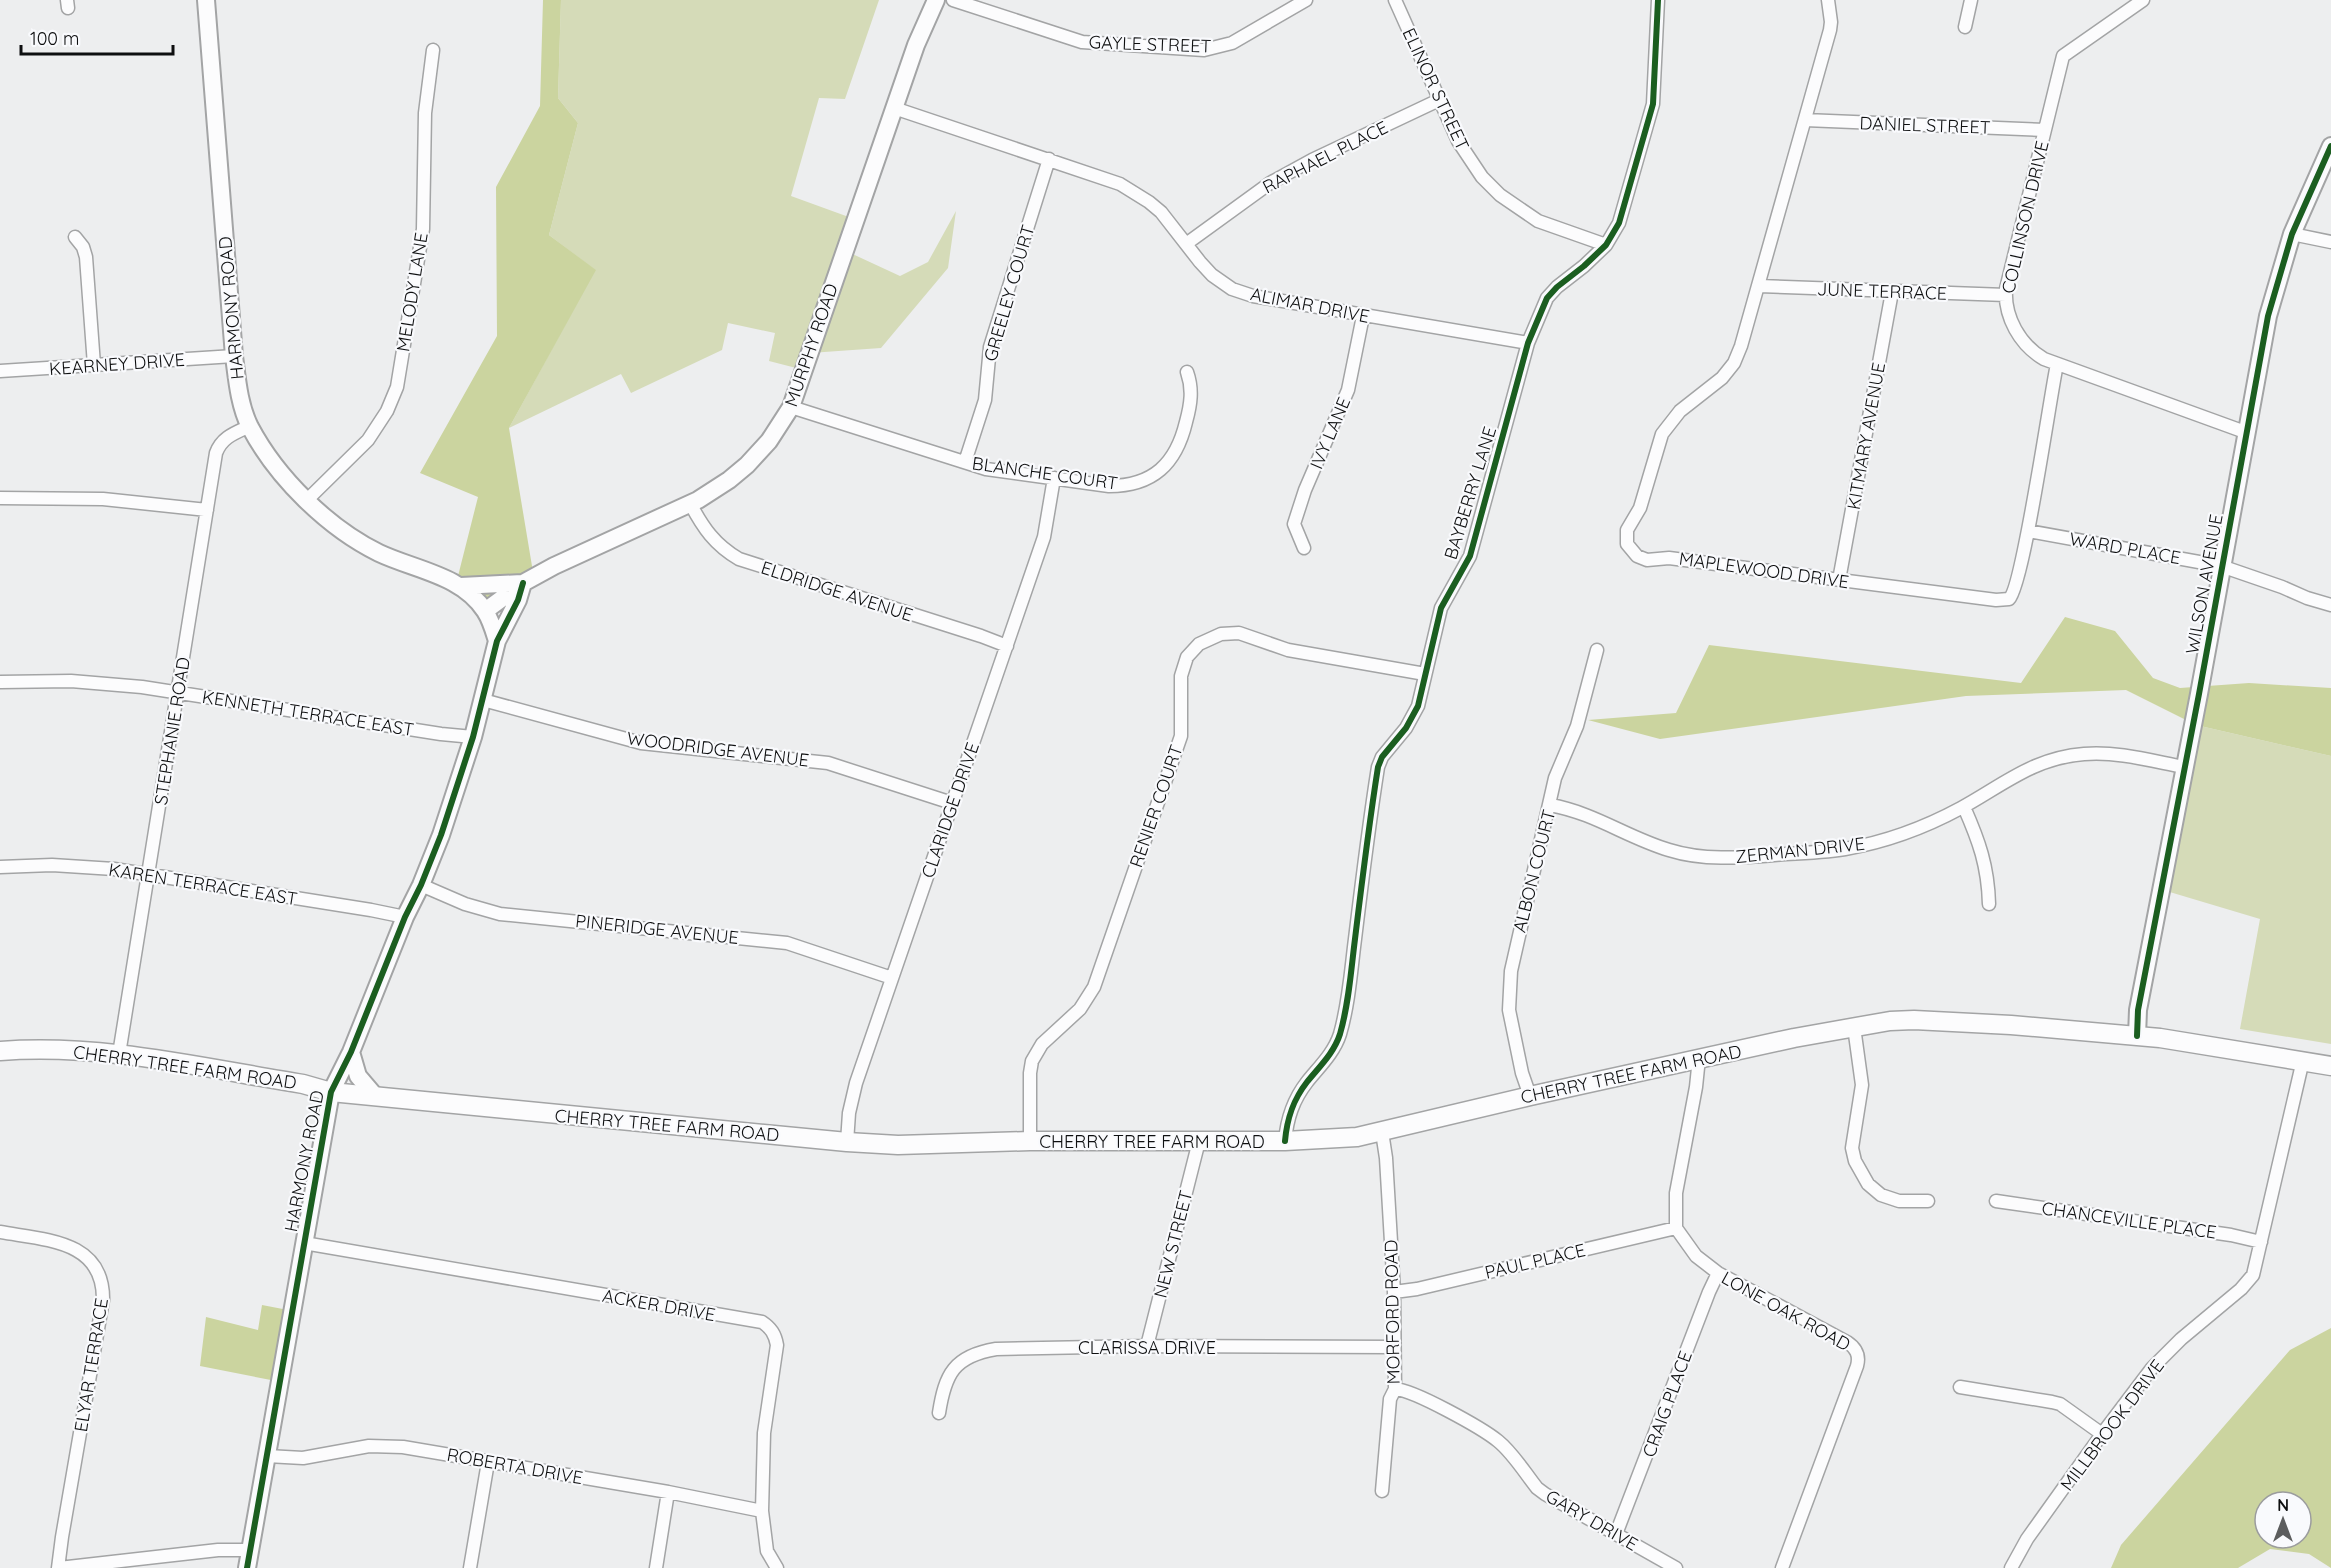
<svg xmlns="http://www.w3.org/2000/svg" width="2331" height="1568" viewBox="0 0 2331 1568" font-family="Quicksand,sans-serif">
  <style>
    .green { fill: #d5dbb8 }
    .forest { fill: #cbd49f; fill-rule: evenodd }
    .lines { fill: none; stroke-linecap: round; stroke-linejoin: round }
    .street-casing { stroke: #a3a4a5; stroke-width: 15 }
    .secondary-casing { stroke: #a3a4a5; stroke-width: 20 }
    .primary-casing { stroke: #a3a4a5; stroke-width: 21 }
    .street { stroke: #fcfcfd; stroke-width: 12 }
    .secondary { stroke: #fcfcfd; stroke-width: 16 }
    .primary { stroke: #fcfcfd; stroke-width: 18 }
    .cycleway-casing { stroke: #f9fafd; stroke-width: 10 }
    .cycleway { stroke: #1b5e20; stroke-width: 6 }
    .labels { text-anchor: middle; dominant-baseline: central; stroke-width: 4.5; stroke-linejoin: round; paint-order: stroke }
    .street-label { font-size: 18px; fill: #0e0f10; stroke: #f9fafd }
  </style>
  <rect width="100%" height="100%" fill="#edeeef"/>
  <path class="green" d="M 561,0 L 879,0 L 845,99 L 819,98 L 791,196 L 857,220 L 846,251 L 900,276 L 928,262 L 956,211 L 948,268 L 881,348 L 810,353 L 804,370 L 769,361 L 775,333 L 728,323 L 722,350 L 631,393 L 621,374 L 509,428 L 595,270 L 549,235 L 578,123 L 558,98 Z
    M 2196,725 L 2331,756 L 2331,1044 L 2240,1029 L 2260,919 L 2163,890 Z"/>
  <path class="forest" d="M 543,0 L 561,0 L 558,98 L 578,123 L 549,235 L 596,270 L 509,428 L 534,578 L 488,610 L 457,580 L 478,497 L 420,473 L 497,336 L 496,187 L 540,106 Z
    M 2065,617 L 2115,631 L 2153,678 L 2180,688 L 2249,683 L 2331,688 L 2331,756 L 2196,725 L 2126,690 L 1966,696 L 1660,739 L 1588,720 L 1676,713 L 1709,645 L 2021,683 Z
    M 262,1305 L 288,1310 L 276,1381 L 200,1366 L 206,1317 L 258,1330 Z
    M 2331,1328 L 2331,1568 L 2309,1554 L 2270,1549 L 2238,1568 L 2111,1568 L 2121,1545 L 2290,1350 ZM 2265,1502 L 2301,1502 L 2301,1538 L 2265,1538 Z"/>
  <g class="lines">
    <defs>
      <path id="street" d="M 67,0 L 68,8
        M 953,0 L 1082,42 L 1204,50 L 1232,43 L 1306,0
        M 1395,0 L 1458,141 L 1482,177 L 1500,195 L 1538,221 L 1606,245
        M 1828,0 L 1831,22 L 1830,30 L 1741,346 L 1734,363 L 1722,378 L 1680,411 L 1662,434 L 1640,508 L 1627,530 L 1627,544 L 1637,556 L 1647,560 L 1669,558 L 1996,600 L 2009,599 C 2023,587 2050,397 2057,364
        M 2143,0 L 2063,56 L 2006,289 C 2004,317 2020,345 2044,359 L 2245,432
        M 1965,27 L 1971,0
        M 894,108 L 1120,184 L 1149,202 L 1161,212 L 1200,262 L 1212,275 L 1232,289 L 1253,296 L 1528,343
        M 1805,120 L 2045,130
        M 2292,234 L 2331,242
        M 75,237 L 83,247 L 86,257 L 94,365
        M 1186,244 L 1270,183 L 1312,160 L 1439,100
        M 1759,286 L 2006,295
        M 0,371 L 234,356
        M 791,407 L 986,469 L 1109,486 C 1153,486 1176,464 1186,422 C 1191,404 1193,389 1187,372
        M 965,462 L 985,400 L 990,347 L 1049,159
        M 0,498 L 103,499 L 207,510
        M 307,500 L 368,440 L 387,411 L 397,387 L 423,229 L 425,113 L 433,50
        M 690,503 C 703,528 715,545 739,559 L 981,636 L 1007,646
        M 2028,531 L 2221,566 L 2282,587 L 2307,598 L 2331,605
        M 1304,548 L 1294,524 L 1305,490 L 1348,390 L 1363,316
        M 1839,580 L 1892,292
        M 0,682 L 71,681 L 142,687 L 441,734 L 473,737
        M 483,700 L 641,743 L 828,763 L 952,803
        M 1550,805 C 1595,813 1626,837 1669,850 C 1707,862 1747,857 1786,854 C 1806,853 1826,852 1845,849 C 1886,842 1924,828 1961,808 C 2003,785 2033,758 2084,754 C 2117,751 2152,761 2184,767
        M 1964,807 C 1979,841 1988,866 1989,904
        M 0,867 L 52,865 L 114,869 L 371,910 L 405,917
        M 421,885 L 465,904 L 500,914 L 787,943 L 892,978
        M 1854,1027 L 1862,1085 L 1852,1148 L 1855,1161 L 1868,1184 L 1881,1195 L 1899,1201 L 1928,1201
        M 119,1054 L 216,453 C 222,437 235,433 250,426
        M 1699,1058 L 1696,1087 L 1676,1193 L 1676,1228 L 1696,1256 L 1718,1273 L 1847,1342 C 1856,1348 1860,1355 1857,1366 L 1782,1568
        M 1530,1096 L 1522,1073 L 1509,1010 L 1511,971 L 1555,778 L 1577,726 L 1597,650
        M 1382,1132 L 1386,1158 L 1394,1292 L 1395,1389 L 1390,1399 L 1382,1491
        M 1030,1141 L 1030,1073 L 1032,1061 L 1042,1044 L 1080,1009 L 1094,987 L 1181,736 L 1181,676 L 1187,657 L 1199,644 L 1221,634 L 1239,633 L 1288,650 L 1425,674
        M 1285,1141 C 1287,1118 1293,1100 1307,1082 C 1319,1067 1334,1053 1340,1034 C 1349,1003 1351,970 1355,939 C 1362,881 1369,824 1378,767 L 1382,757 L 1406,728 L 1418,706 L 1441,608 L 1470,556 L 1528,343 L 1547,298 L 1557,287 L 1584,266 L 1606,245 L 1619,223 L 1653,104 L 1658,0
        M 847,1142 L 849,1113 L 856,1083 L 1044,537 L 1054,478
        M 1996,1201 L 2231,1235 L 2261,1242
        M 0,1232 C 45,1240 104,1240 103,1300 L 62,1537 L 58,1568
        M 304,1243 L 762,1322 C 771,1328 775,1334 777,1345 L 764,1433 L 762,1511 L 767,1551 L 777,1568
        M 1394,1292 L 1417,1289 L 1676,1228
        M 1147,1346 L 1199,1141
        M 1960,1387 L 2052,1402 L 2060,1404 L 2102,1434
        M 1395,1389 C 1414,1390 1482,1428 1498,1441 C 1513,1453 1525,1473 1537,1488 L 1545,1494 L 1676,1568
        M 939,1413 C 945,1374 954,1356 996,1349 L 1147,1346 L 1394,1347
        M 267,1456 L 303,1458 L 369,1446 L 403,1447 L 668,1492 L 762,1511
        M 1616,1534 L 1709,1292 L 1718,1273
        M 59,1568 L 218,1550 L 250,1550
        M 470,1568 L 488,1462
        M 656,1568 L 668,1492
        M 2011,1568 L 2027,1539 L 2102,1434 L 2152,1368 L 2181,1339 L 2241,1289 L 2253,1275 L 2303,1060"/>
      <path id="secondary" d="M 206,0 L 234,356 C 237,379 239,405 250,427 C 277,478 328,528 379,553 C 415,570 462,575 485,611 C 491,620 494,631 497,641
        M 461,586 L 522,583
        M 485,611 L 523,583 L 554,566 L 698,500 L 729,480 L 747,465 L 769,441 L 791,407 L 916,45 L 936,0
        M 2137,1036 L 2138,1010 L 2199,694 L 2268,316 L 2292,234 L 2331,146
        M 351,1052 L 358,1076 L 375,1096
        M 247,1568 L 331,1092 L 351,1052 L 405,917 L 421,885 L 441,835 L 473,737 L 497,641 L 518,600 L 523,583"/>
      <path id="primary" d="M 0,1051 C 102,1043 203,1068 303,1084 L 331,1092 L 847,1142 L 898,1145 L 1030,1141 L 1285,1141 L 1357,1137 L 1530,1096 L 1794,1038 L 1890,1021 L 1914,1020 L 2011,1025 L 2160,1038 L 2331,1066"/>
    </defs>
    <use href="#street" class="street-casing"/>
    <use href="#secondary" class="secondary-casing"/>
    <use href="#primary" class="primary-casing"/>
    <use href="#street" class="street"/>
    <use href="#secondary" class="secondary"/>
    <use href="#primary" class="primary"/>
    <defs>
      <path id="cycleway" d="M 2137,1036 L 2138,1010 L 2199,694 L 2268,316 L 2292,234 L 2331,146
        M 1285,1141 C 1287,1118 1293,1100 1307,1082 C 1319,1067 1334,1053 1340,1034 C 1349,1003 1351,970 1355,939 C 1362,881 1369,824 1378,767 L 1382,757 L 1406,728 L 1418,706 L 1441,608 L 1470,556 L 1528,343 L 1547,298 L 1557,287 L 1584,266 L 1606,245 L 1619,223 L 1653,104 L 1658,0
        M 247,1568 L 331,1092 L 351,1052 L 405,917 L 421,885 L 441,835 L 473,737 L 497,641 L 518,600 L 523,583"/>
    </defs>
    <use href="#cycleway" class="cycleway-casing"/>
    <use href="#cycleway" class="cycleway"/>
  </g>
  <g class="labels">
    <g class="street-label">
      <text transform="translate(1150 44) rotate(2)">GAYLE STREET</text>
      <text transform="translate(1436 89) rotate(65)">ELINOR STREET</text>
      <text transform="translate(1925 125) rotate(2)">DANIEL STREET</text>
      <text transform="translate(1325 157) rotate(-27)">RAPHAEL PLACE</text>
      <text transform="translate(2025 217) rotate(-77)">COLLINSON DRIVE</text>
      <text transform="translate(1882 291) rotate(2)">JUNE TERRACE</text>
      <text transform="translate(412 292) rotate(-81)">MELODY LANE</text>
      <text transform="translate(1009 293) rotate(-74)">GREELEY COURT</text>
      <text transform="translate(1310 305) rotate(11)">ALIMAR DRIVE</text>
      <text transform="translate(231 308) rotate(-95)">HARMONY ROAD</text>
      <text transform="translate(811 345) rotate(-71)">MURPHY ROAD</text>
      <text transform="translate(117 364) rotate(-4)">KEARNEY DRIVE</text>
      <text transform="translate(1330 433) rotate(-67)">IVY LANE</text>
      <text transform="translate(1866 436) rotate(-80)">KITMARY AVENUE</text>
      <text transform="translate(1045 473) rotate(8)">BLANCHE COURT</text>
      <text transform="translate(1470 493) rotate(-73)">BAYBERRY LANE</text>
      <text transform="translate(2125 548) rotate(10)">WARD PLACE</text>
      <text transform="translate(1764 570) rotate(8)">MAPLEWOOD DRIVE</text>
      <text transform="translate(2204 584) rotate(-80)">WILSON AVENUE</text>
      <text transform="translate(837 591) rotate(18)">ELDRIDGE AVENUE</text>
      <text transform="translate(308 713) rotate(9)">KENNETH TERRACE EAST</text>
      <text transform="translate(172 731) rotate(-81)">STEPHANIE ROAD</text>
      <text transform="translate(718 749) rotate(7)">WOODRIDGE AVENUE</text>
      <text transform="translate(1156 806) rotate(-71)">RENIER COURT</text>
      <text transform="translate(950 810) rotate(-71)">CLARIDGE DRIVE</text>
      <text transform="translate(1800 850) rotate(-6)">ZERMAN DRIVE</text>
      <text transform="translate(1534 871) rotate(-76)">ALBON COURT</text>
      <text transform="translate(203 884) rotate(9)">KAREN TERRACE EAST</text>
      <text transform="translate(657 929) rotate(6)">PINERIDGE AVENUE</text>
      <text transform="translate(185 1067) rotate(8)">CHERRY TREE FARM ROAD</text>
      <text transform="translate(1631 1074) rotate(-12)">CHERRY TREE FARM ROAD</text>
      <text transform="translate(667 1125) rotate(5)">CHERRY TREE FARM ROAD</text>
      <text x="1152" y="1141">CHERRY TREE FARM ROAD</text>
      <text transform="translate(304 1161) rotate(-79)">HARMONY ROAD</text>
      <text transform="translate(2129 1220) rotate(8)">CHANCEVILLE PLACE</text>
      <text transform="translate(1173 1244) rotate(-76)">NEW STREET</text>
      <text transform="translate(1535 1261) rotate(-13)">PAUL PLACE</text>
      <text transform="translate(659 1305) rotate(10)">ACKER DRIVE</text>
      <text transform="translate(1786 1311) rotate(29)">LONE OAK ROAD</text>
      <text transform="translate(1392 1312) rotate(-91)">MORFORD ROAD</text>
      <text x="1147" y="1347">CLARISSA DRIVE</text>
      <text transform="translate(91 1365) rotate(-81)">ELYAR TERRACE</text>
      <text transform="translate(1667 1404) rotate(-70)">CRAIG PLACE</text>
      <text transform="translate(2112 1425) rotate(-53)">MILLBROOK DRIVE</text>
      <text transform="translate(515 1466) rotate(10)">ROBERTA DRIVE</text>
      <text transform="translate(1592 1520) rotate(30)">GARY DRIVE</text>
    </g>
  </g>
  <g transform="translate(2283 1520)"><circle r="28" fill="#f9fafd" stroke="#9b9c9e" stroke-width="1.5"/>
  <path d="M0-4.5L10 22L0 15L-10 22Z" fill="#5c5d5e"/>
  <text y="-9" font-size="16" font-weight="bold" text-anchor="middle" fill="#0e0f10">N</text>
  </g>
  <path d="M21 45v9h152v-9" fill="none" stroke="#0e0f10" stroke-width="3"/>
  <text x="30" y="45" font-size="18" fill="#0e0f10" stroke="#f9fafd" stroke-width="4.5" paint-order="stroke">100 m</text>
</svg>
